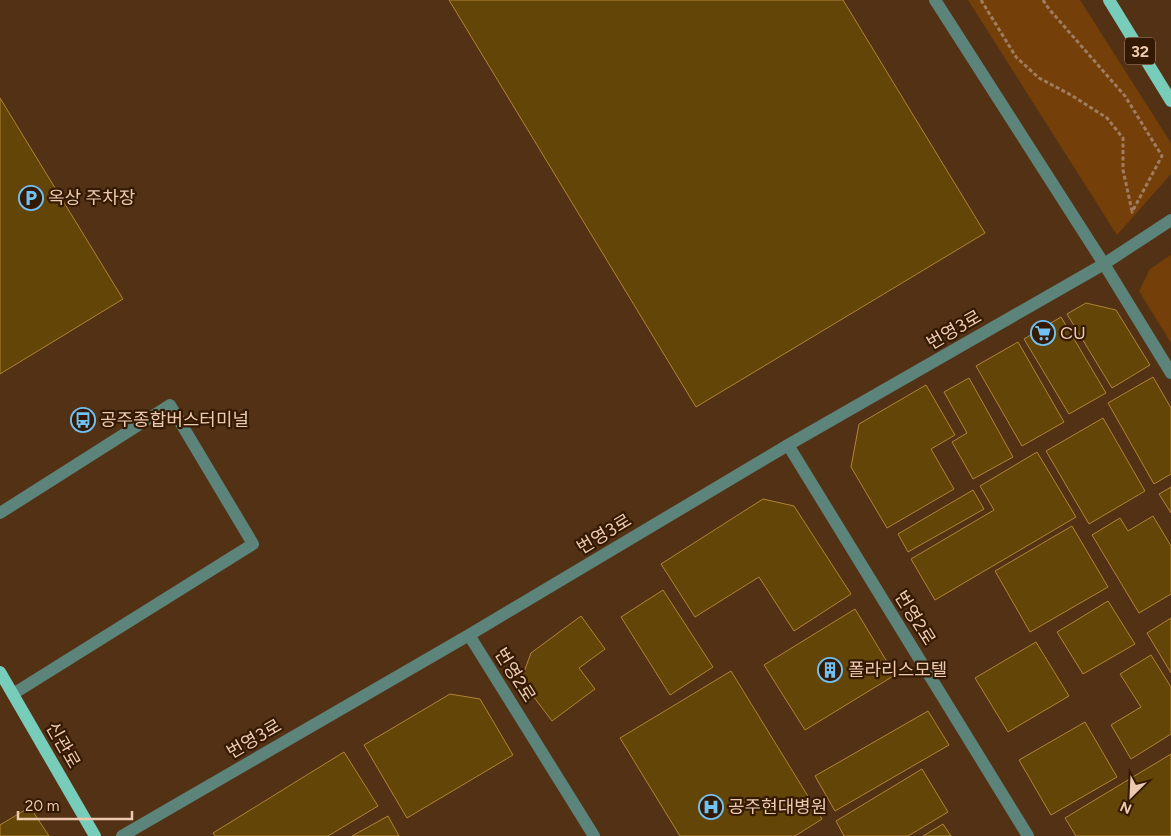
<svg xmlns="http://www.w3.org/2000/svg" width="1171" height="836" viewBox="0 0 1171 836" font-family="Figtree,'Noto Sans KR',sans-serif">
  <style>
    .green { fill: #753f09 }
    .building { fill: #634508; stroke: #b08436 }
    .lines { fill: none; stroke-linecap: round; stroke-linejoin: round }
    .path { stroke: #a07d61; stroke-width: 3; stroke-dasharray: 4 2.5; stroke-linecap: butt }
    .minor { stroke: #5c847b; stroke-width: 12 }
    .major { stroke: #77ccba; stroke-width: 12 }
    .labels { text-anchor: middle; dominant-baseline: central; stroke-width: 4.5; stroke-linejoin: round; paint-order: stroke }
    .shield { fill: #341a03; stroke: #b6947b; stroke-width: 1 }
    .shield-label { font-size: 16px; font-weight: bold; fill: #edc9af }
    .poi-label { font-size: 18px; fill: #edc9af; stroke: #341a03; text-anchor: start }
    .street-label { font-size: 18px; fill: #edc9af; stroke: #341a03 }
  </style>
  <rect width="100%" height="100%" fill="#533114"/>
  <path class="green" d="M 968,0 L 1080,0 L 1171,143 L 1171,174 L 1117,235 Z
    M 1171,255 L 1171,343 L 1139,291 L 1150,269 Z"/>
  <path class="building" d="M 449,0 L 843,0 L 985,233 L 696,407 Z
    M 0,98 L 123,299 L 0,374 Z
    M 1086,303 L 1116,310 L 1150,365 L 1112,388 L 1067,314 Z
    M 1061,317 L 1106,393 L 1069,414 L 1024,339 Z
    M 1018,342 L 1064,422 L 1022,446 L 976,366 Z
    M 1153,377 L 1171,408 L 1171,474 L 1154,484 L 1108,403 Z
    M 969,378 L 1013,457 L 973,479 L 952,442 L 967,433 L 944,392 Z
    M 926,385 L 955,435 L 931,449 L 954,489 L 887,528 L 851,467 L 859,424 Z
    M 1103,418 L 1145,491 L 1089,524 L 1046,451 Z
    M 1037,452 L 1076,517 L 935,600 L 911,559 L 994,510 L 980,486 Z
    M 1171,487 L 1171,513 L 1159,494 Z
    M 973,490 L 984,509 L 908,552 L 898,534 Z
    M 763,499 L 794,506 L 851,594 L 794,631 L 759,577 L 695,617 L 661,564 Z
    M 1153,516 L 1171,546 L 1171,594 L 1139,613 L 1092,535 L 1120,518 L 1128,531 Z
    M 1072,526 L 1108,587 L 1030,632 L 995,571 Z
    M 663,590 L 713,667 L 670,695 L 621,617 Z
    M 1108,601 L 1135,644 L 1083,674 L 1057,632 Z
    M 855,609 L 895,675 L 805,730 L 764,665 Z
    M 581,616 L 605,649 L 579,668 L 595,689 L 552,721 L 521,680 L 531,653 Z
    M 1171,618 L 1171,673 L 1147,633 Z
    M 1036,642 L 1069,696 L 1008,732 L 975,678 Z
    M 1151,655 L 1171,687 L 1171,734 L 1131,759 L 1111,725 L 1141,707 L 1120,674 Z
    M 731,671 L 822,819 L 795,836 L 680,836 L 620,738 Z
    M 450,694 L 480,699 L 513,755 L 407,818 L 364,745 Z
    M 928,711 L 949,745 L 835,811 L 815,776 Z
    M 1085,722 L 1117,777 L 1051,815 L 1019,760 Z
    M 344,752 L 378,806 L 328,836 L 215,836 L 213,833 Z
    M 1171,754 L 1171,836 L 1076,836 L 1065,818 Z
    M 922,769 L 948,812 L 908,836 L 844,836 L 836,821 Z
    M 30,807 L 49,836 L 0,836 L 0,825 Z
    M 388,816 L 399,836 L 352,836 Z
    M 943,824 L 951,836 L 923,836 Z"/>
  <g class="lines">
    <path class="path" d="M 981,0 L 1016,57 L 1039,78 L 1071,95 L 1107,118 L 1123,138 L 1123,170 L 1132,211
      M 1043,0 L 1049,9 L 1125,96 L 1162,156 L 1132,212 L 1133,213"/>
    <path class="minor" d="M 935,0 L 1104,264 L 1171,373
      M 788,445 L 1028,836
      M 0,513 L 170,405 L 253,544 L 13,694
      M 469,635 L 594,836
      M 122,836 L 469,635 L 788,445 L 1104,264 L 1171,220"/>
    <path class="major" d="M 1109,0 L 1171,101
      M 0,672 L 95,836"/>
  </g>
  <defs>
    <symbol id="parking-ring" viewBox="-11 -11 22 22"><circle r="9.5" fill="#341a03" stroke="#72c1f5" stroke-width="1.5"/><path d="M-3.5-5.5H1a3.5 3.5 0 0 1 0 7H-1V5.5H-3.5ZM-1-3.4V-.6H.8a1.4 1.4 0 0 0 0-2.8Z" fill="#72c1f5"/></symbol>
    <symbol id="supermarket-ring" viewBox="-11 -11 22 22"><circle r="9.5" fill="#341a03" stroke="#72c1f5" stroke-width="1.5"/><path d="M-6-5.5h2.5l.6 2H6L4.5 2H-2.5L-4.4-4H-6ZM-1.5 3.2a1.3 1.3 0 1 0 .1 0ZM3 3.2a1.3 1.3 0 1 0 .1 0Z" fill="#72c1f5"/></symbol>
    <symbol id="bus-ring" viewBox="-11 -11 22 22"><circle r="9.5" fill="#341a03" stroke="#72c1f5" stroke-width="1.5"/><path d="M-5-6H5V4H4V6H2V4H-2V6H-4V4H-5ZM-3.5-4V0h7V-4ZM-3.5 1.2v1.5H-2V1.2ZM2 1.2v1.5H3.5V1.2Z" fill="#72c1f5"/></symbol>
    <symbol id="building-ring" viewBox="-11 -11 22 22"><circle r="9.5" fill="#341a03" stroke="#72c1f5" stroke-width="1.5"/><path d="M-4-6H4V6H1V3H-1V6H-4ZM-2.5-4.3h1.7v1.8h-1.7ZM.8-4.3h1.7v1.8H.8ZM-2.5-1h1.7V.8h-1.7ZM.8-1h1.7V.8H.8Z" fill="#72c1f5"/></symbol>
    <symbol id="hospital-ring" viewBox="-11 -11 22 22"><circle r="9.5" fill="#341a03" stroke="#72c1f5" stroke-width="1.5"/><path d="M-5-5h3v3.5h4V-5h3V5h-3V1.5h-4V5h-3Z" fill="#72c1f5"/></symbol>
  </defs>
  <g fill-rule="evenodd">
    <use href="#parking-ring" x="17" y="184" width="28" height="28"/>
    <use href="#supermarket-ring" x="1029" y="319" width="28" height="28"/>
    <use href="#bus-ring" x="69" y="406" width="28" height="28"/>
    <use href="#building-ring" x="816" y="656" width="28" height="28"/>
    <use href="#hospital-ring" x="697" y="793" width="28" height="28"/>
  </g>
  <g class="labels">
    <rect class="shield" x="1125" y="37.5" width="30" height="27" rx="4"/>
    <g class="shield-label">
      <text x="1140" y="51">32</text>
    </g>
    <g class="poi-label">
      <text x="48" y="198">옥상 주차장</text>
      <text x="1060" y="333">CU</text>
      <text x="100" y="420">공주종합버스터미널</text>
      <text x="848" y="670">폴라리스모텔</text>
      <text x="728" y="807">공주현대병원</text>
    </g>
    <g class="street-label">
      <text transform="translate(954 330) rotate(-30)">번영3로</text>
      <text transform="translate(604 534) rotate(-31)">번영3로</text>
      <text transform="translate(915 618) rotate(58)">번영2로</text>
      <text transform="translate(515 675) rotate(58)">번영2로</text>
      <text transform="translate(254 739) rotate(-30)">번영3로</text>
      <text transform="translate(63 745) rotate(60)">신관로</text>
    </g>
  </g>
  <g transform="translate(1131 796) rotate(204)" stroke="#341a03" stroke-width="4" paint-order="stroke">
  <path d="M0-4L9 19L0 12L-9 19Z" fill="#edc9af"/>
  <text y="-8" font-size="14" font-weight="bold" text-anchor="middle" fill="#edc9af">N</text>
  </g>
  <path d="M18 811v8h114v-8" fill="none" stroke="#edc9af" stroke-width="2.5"/>
  <text x="25" y="811" font-size="15" fill="#edc9af" stroke="#341a03" stroke-width="4" paint-order="stroke">20 m</text>
</svg>
